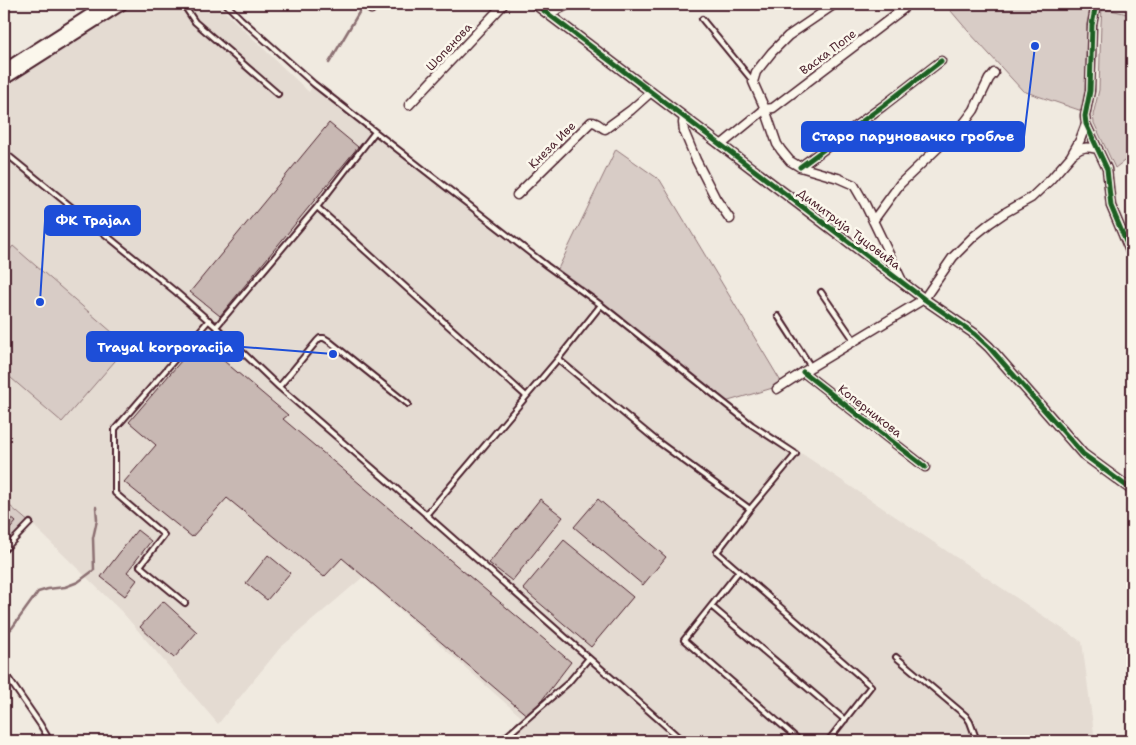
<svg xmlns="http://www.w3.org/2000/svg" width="1136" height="745" viewBox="0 0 1136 745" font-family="'Shantell Sans',sans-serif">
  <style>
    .built { fill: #e4dbd2 }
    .green { fill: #d8ccc6; stroke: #917678 }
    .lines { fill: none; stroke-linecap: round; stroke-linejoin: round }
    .stream { stroke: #8c6f72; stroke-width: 2.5 }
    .building { fill: #c8b8b3; stroke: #4a1f2b }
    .service-casing { stroke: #4a1f2b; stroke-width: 8 }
    .minor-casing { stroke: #4a1f2b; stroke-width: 11 }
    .tertiary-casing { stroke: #4a1f2b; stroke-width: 12 }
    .secondary-casing { stroke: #4a1f2b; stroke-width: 14 }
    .service { stroke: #fbf7ec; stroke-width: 4 }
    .minor { stroke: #fbf7ec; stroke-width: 8 }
    .tertiary { stroke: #fbf7ec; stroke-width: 9 }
    .secondary { stroke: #fbf7ec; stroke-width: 10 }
    .cycleway-casing { stroke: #fbf7ec; stroke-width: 8 }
    .cycleway { stroke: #1b5e20; stroke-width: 5 }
    .labels { text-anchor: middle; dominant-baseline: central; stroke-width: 5; stroke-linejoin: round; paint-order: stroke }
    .street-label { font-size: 12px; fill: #4a1f2b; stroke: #fbf7ec }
    .leader { fill: none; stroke: #1d4ed8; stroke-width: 2 }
    .callout-dot { fill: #1d4ed8; stroke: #fbf7ec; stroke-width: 2 }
    .callout { fill: #1d4ed8; stroke: #1d4ed8; stroke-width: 2 }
    .callout-label { font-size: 14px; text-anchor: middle; font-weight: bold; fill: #fff }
  </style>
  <rect width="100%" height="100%" fill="#f0eae0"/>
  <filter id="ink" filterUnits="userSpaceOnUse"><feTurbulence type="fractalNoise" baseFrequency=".02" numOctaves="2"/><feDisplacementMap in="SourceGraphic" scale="10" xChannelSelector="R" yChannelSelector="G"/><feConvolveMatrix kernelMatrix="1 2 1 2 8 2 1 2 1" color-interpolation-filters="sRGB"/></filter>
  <g filter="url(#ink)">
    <path class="built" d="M 122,4 L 217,4 L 309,92 L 314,84 L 557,271 L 725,402 L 1082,642 L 1095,741 L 506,741 L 526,721 L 363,577 L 280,648 L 218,724 L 123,613 L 31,523 L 4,501 L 4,79 Z"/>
    <path class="green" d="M 945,4 L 1092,4 L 1090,21 L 1088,87 L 1082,111 L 1023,91 L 968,31 Z
      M 1102,8 L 1132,15 L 1132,155 L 1115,168 L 1094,123 L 1093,115 L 1099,90 L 1101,24 Z
      M 616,149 L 660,180 L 783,385 L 725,402 L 557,271 Z
      M 13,246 L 128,346 L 62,422 L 4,372 L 4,257 Z
      M 4,501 L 30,523 L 4,550 Z"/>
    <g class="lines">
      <path class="stream" d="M 329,63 L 364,4
        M 4,635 L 12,628 L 38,592 L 48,589 L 65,587 L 78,582 L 94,570 L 93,538 L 97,520 L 96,507"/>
    </g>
    <path class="building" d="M 329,123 L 358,147 L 220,316 L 190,292 Z
      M 199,340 L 288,415 L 283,419 L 571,662 L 529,717 L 342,558 L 324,577 L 227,498 L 192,537 L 124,482 L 156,445 L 129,422 Z
      M 540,499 L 563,517 L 512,581 L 489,563 Z
      M 598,499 L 666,557 L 643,585 L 574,527 Z
      M 4,512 L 16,522 L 5,535 L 4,534 Z
      M 137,530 L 151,541 L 127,572 L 137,580 L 125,596 L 101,577 Z
      M 564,540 L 633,597 L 591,647 L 523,589 Z
      M 268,555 L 290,573 L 267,600 L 246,583 Z
      M 163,601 L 197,632 L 174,658 L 140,627 Z"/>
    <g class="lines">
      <defs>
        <path id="service" d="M 183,4 L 195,22 L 278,94
          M 226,4 L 241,19 L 314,84 L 547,266 L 601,305 L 752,425 L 796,454 L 750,509 L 657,441 L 558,359
          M 702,19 L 752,80
          M 4,152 L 176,292 L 216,327 L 279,387 L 421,510 L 683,741
          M 317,207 L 526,396
          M 821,292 L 854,340
          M 778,316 L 811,367
          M 216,327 L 317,207 L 375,132
          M 279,387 L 317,341 L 320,338 L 324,338 L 329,341 L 408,404
          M 750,509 L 717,552 L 871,686 L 828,741
          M 426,515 L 558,359 L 601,305
          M 4,550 L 30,523
          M 739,571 L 684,640 L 800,741
          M 185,603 L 140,566 L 164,535 L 115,493 L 115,429 L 209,320
          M 711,606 L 845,720
          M 896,657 L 966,716 L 970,722 L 977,741
          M 4,672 L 40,724 L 50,741
          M 501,741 L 568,683 L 589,658"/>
        <path id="minor" d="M 835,4 L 788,36 L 772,52 L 756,72 L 753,82 L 765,109 L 777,144 L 781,150 L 790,161 L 800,167 L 838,178 L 854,185 L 865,204 L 903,283
          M 1096,4 L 1092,25 L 1090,91 L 1085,116 L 1086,124 L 1107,169 L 1111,206 L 1132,256
          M 371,9 L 375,4
          M 549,14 L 569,4
          M 409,105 L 504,4
          M 765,109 L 773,108 L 903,9
          M 684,117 L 683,123 L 684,131 L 696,160 L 716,199 L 730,219
          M 721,145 L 765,109
          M 1074,153 C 1083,146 1087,147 1098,149
          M 800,167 L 883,106 L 941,61
          M 517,195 L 591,122 C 597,121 600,127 605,129 L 631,110 L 651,92
          M 873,221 L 900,184 L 965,122 L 974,110 L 989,79 L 994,73
          M 803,372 L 925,467
          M 777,389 L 811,367 L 924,299 L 953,257 L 974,236 L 990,223 L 1006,212 L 1031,198 L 1051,179 L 1071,156 L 1080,140 L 1086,124"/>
        <path id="tertiary" d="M 535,4 L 924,299 L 975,334 L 989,347 L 1083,454 L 1132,490"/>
        <path id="secondary" d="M 4,70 L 107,4
          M 4,79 L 122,4"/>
      </defs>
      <use href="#service" class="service-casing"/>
      <use href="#minor" class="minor-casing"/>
      <use href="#tertiary" class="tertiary-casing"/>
      <use href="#secondary" class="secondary-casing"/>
      <use href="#service" class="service"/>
      <use href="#minor" class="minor"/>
      <use href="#tertiary" class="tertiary"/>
      <use href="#secondary" class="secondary"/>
      <defs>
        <path id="cycleway" d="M 535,4 L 924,299 L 975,334 L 989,347 L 1083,454 L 1132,490
          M 1096,4 L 1092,25 L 1090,91 L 1085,116 L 1086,124 L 1107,169 L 1111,206 L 1132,256
          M 800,167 L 883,106 L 941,61
          M 803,372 L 925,467"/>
      </defs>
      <use href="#cycleway" class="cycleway-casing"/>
      <use href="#cycleway" class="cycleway"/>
    </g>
  </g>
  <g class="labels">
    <g class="street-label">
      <text transform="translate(449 47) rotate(-47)">Шопенова</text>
      <text transform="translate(828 52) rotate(-37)">Васка Попе</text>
      <text transform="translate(552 145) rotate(-45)">Кнеза Иве</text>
      <text transform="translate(849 229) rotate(37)">Димитрија Туцовића</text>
      <text transform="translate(870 411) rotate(38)">Коперникова</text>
    </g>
  </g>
  <path class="leader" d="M1035 46L1024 137M40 302L45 221M333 354L243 347"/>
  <g class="callout-dot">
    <circle cx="1035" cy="46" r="5"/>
    <circle cx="40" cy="302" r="5"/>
    <circle cx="333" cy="354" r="5"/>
  </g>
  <g class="callout">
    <rect x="802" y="122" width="222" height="29" rx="5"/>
    <rect x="45" y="206" width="95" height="29" rx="5"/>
    <rect x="87" y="332" width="156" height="29" rx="5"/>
  </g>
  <g class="callout-label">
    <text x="913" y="141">Старо паруновачко гробље</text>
    <text x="93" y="225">ФК Трајал</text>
    <text x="165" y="352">Trayal korporacija</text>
  </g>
  <rect width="1136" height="745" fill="none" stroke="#fbf7ec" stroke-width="20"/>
  <rect x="10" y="10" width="1116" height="725" fill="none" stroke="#4a1f2b" stroke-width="2" filter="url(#ink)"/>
</svg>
